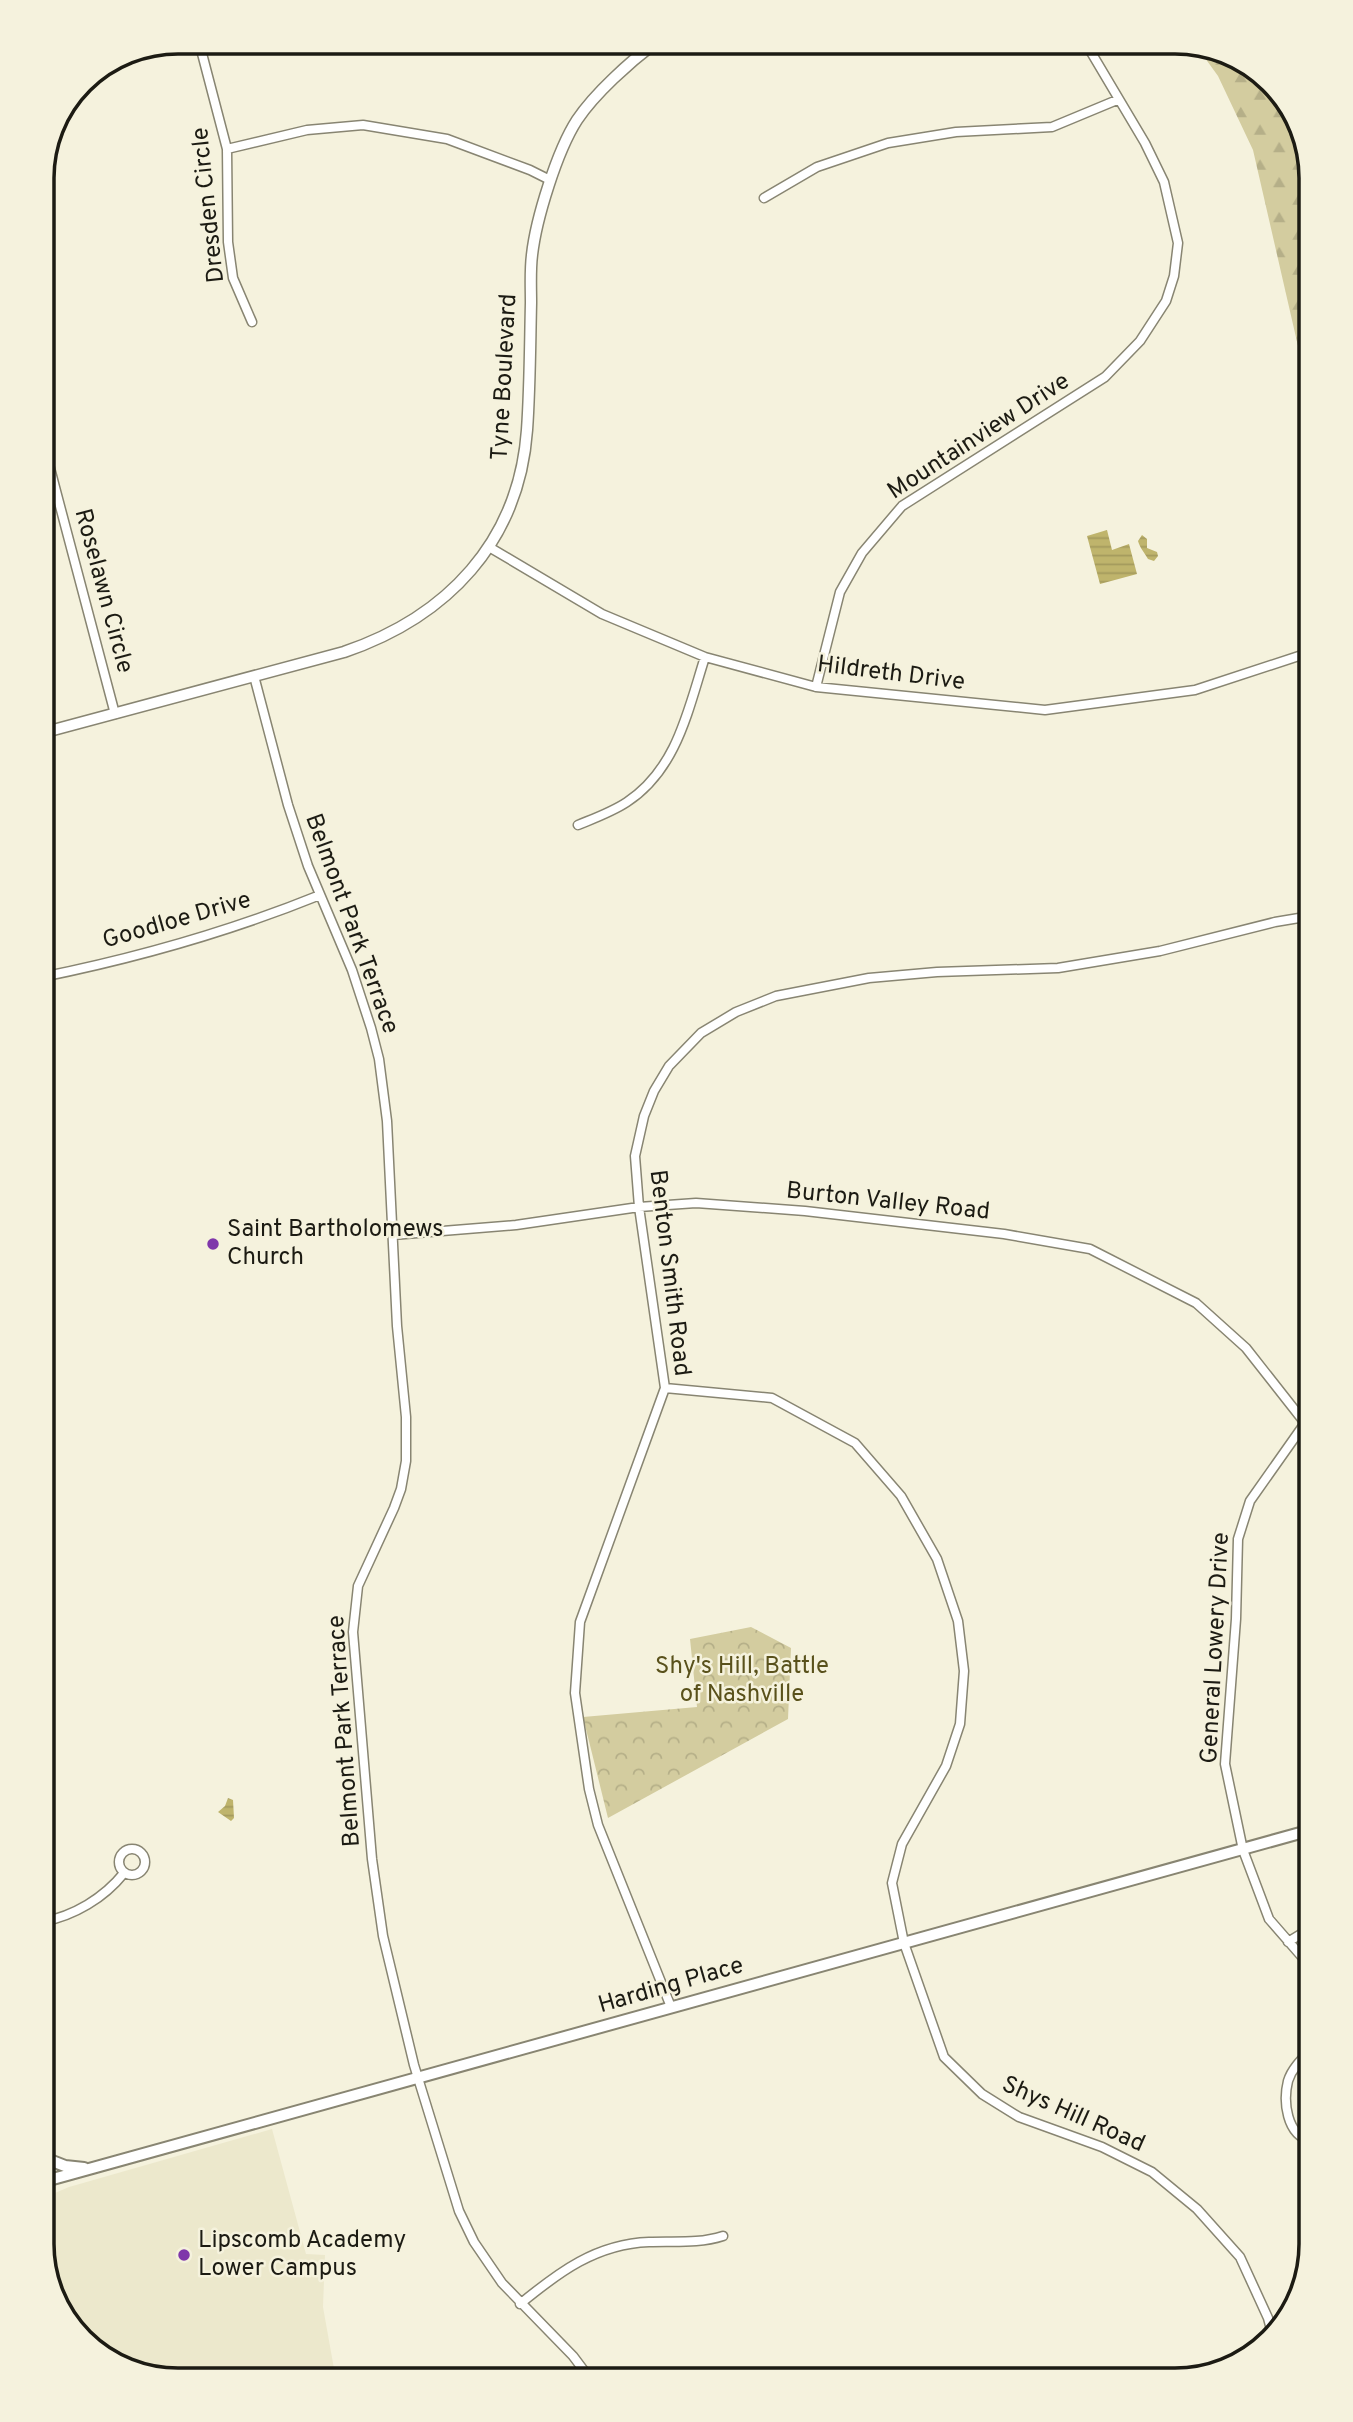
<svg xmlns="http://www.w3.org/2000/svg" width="1353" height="2422" viewBox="0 0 1353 2422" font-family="Overpass,sans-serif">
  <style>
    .built { fill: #ece8cc }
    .forest { fill: url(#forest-firs) }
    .park { fill: url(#park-crowns) }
    .water { fill: url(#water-rules) }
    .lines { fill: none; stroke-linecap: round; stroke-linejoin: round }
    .minor-casing { stroke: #888572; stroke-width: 11 }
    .tertiary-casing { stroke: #888572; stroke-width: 13 }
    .secondary-casing { stroke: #888572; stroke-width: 14 }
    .minor { stroke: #fff; stroke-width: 8 }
    .tertiary { stroke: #fff; stroke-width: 10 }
    .secondary { stroke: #fff; stroke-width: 10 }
    .poi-dot { fill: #7f37aa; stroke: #f5f2dd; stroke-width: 2.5 }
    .labels { text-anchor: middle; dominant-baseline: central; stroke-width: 5; stroke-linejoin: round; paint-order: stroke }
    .street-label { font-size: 24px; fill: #1c1b13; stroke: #f5f2dd }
    .poi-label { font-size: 24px; fill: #1c1b13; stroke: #f5f2dd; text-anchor: start }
    .park-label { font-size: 24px; fill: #59511b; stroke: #f5f2dd }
    .rim { fill: none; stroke: #1c1b13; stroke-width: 3.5 }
  </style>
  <defs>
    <pattern id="forest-firs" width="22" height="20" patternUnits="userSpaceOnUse" patternTransform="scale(1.75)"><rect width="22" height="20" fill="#d3cc9f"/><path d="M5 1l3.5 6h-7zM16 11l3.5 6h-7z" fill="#b5af88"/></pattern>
    <pattern id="park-crowns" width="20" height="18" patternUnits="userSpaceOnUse" patternTransform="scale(1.75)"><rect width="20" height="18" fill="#d3cc9f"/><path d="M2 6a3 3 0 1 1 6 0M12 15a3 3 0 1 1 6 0" fill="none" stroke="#b5af88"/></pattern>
    <pattern id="water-rules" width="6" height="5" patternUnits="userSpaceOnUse" patternTransform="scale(1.75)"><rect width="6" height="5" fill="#bfb46c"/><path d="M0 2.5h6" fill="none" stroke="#a49a5d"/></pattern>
  </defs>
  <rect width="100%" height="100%" fill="#f5f2dd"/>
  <path class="built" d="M 272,2129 L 306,2254 L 325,2255 L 323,2307 L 336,2380 L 170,2380 L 102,2357 L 58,2303 L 48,2204 L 55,2193 L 69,2187 Z"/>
  <path class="forest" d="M 1197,47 L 1251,65 L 1300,126 L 1311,179 L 1311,381 L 1306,381 L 1253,150 L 1218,76 Z"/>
  <path class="park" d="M 751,1627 L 791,1648 L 788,1719 L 608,1818 L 583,1717 L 697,1707 L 690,1639 Z"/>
  <path class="water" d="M 1107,530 L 1112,550 L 1129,544 L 1137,574 L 1100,584 L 1087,536 Z
    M 1142,535 L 1147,539 L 1147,548 L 1157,552 L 1158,556 L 1154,561 L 1148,559 C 1144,552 1140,548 1138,541 Z
    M 228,1798 L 233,1800 L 234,1818 L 231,1821 L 218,1812 L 225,1806 Z"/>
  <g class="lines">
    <defs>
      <path id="minor" d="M 199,42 L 227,149 L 228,242 L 233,278 L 252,322
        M 227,149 L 307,130 L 363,125 L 447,139 L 530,170 L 550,180
        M 764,198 L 817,167 L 888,143 L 956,132 L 1052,127 L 1117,100
        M 42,438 L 115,714
        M 1311,523 L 1311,524
        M 489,547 L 602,614 L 705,657 L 816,687 L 1045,710 L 1195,690 L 1311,652
        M 254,676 L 288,805 L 308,866 L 352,970 L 371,1028 L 379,1059 L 387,1121 L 397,1326 L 406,1417 L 406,1461 L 401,1489 L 394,1508 L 358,1586 L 353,1632 L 372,1859 L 383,1936 L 414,2065 L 459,2211 L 474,2242 L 502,2283 L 573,2356 L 591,2380
        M 816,687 L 840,592 L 862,553 L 902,506 L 1105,377 L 1140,341 L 1166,301 L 1174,276 L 1178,243 L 1164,182 L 1145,143 L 1085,42
        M 578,825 C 595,818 612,812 627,802 C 677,769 688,710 705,657
        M 42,977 C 136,958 231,931 320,895
        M 393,1235 L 516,1225 L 639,1207 L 696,1203 L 805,1211 L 1004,1234 L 1090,1249 L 1196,1303 L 1246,1348 L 1305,1423 L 1311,1428
        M 665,1388 L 772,1398 L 855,1443 L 901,1496 L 937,1559 L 958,1621 L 964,1671 L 960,1724 L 946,1766 L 902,1844 L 892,1883 L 904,1943 L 944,2057 L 982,2094 L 1019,2117 L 1102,2147 L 1152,2172 L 1197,2209 L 1240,2257 L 1268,2318 L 1272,2333
        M 1305,1423 L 1250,1501 L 1238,1539 L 1236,1619 L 1225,1764 L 1243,1850 L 1269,1919 L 1303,1958 L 1311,1964
        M119 1862a13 13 0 1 1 26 0a13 13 0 1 1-26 0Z
        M 42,1922 C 74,1916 104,1898 124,1873
        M 1288,1942 L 1311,1928
        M 671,2007 L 598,1825 L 589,1789 L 575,1693 L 580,1622 L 665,1388 L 639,1207 L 635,1156 L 644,1116 L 654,1091 L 669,1066 L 701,1033 L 736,1012 L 776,996 L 869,978 L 937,972 L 1058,968 L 1160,951 L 1275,922 L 1311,916
        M 1311,2141 C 1286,2135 1283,2101 1288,2081 C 1292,2068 1302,2059 1311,2050
        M 520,2304 C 559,2272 596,2244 649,2242 C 675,2241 698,2244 723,2236"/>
      <path id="tertiary" d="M 42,733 L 344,652 C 447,617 519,542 527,430 C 530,388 530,345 531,303 C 531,287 530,271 532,255 C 536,219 557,151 577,120 C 595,93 630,62 656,42"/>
      <path id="secondary" d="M 42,2157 L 65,2166 L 84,2168
        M 42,2182 L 1311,1830"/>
    </defs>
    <use href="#minor" class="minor-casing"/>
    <use href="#tertiary" class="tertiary-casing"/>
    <use href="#secondary" class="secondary-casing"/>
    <use href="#minor" class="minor"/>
    <use href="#tertiary" class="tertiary"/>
    <use href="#secondary" class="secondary"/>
  </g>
  <g class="poi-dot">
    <circle cx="213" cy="1244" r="7"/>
    <circle cx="184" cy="2255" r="7"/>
  </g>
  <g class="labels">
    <g class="street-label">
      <text transform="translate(209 205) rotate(-96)">Dresden Circle</text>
      <text transform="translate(505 377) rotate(-87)">Tyne Boulevard</text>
      <text transform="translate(979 437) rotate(-33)">Mountainview Drive</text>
      <text transform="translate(103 591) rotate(75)">Roselawn Circle</text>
      <text transform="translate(891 674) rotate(7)">Hildreth Drive</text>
      <text transform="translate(177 921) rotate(-16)">Goodloe Drive</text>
      <text transform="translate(351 924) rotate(70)">Belmont Park Terrace</text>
      <text transform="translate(888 1202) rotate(6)">Burton Valley Road</text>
      <text transform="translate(669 1273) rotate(83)">Benton Smith Road</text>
      <text transform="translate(1216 1648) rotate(-87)">General Lowery Drive</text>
      <text transform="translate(345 1731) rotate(-94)">Belmont Park Terrace</text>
      <text transform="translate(671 1986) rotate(-16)">Harding Place</text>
      <text transform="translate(1073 2115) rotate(24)">Shys Hill Road</text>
    </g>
    <g class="poi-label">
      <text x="227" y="1230">Saint Bartholomews<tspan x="227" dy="28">Church</tspan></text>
      <text x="198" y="2241">Lipscomb Academy<tspan x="198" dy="28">Lower Campus</tspan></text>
    </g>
    <g class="park-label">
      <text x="742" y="1667">Shy's Hill, Battle<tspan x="742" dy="28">of Nashville</tspan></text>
    </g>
  </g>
  <path d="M0 0H1353V2422H0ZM178 54H1175A124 124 0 0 1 1299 178V2244A124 124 0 0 1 1175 2368H178A124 124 0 0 1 54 2244V178A124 124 0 0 1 178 54Z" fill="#f5f2dd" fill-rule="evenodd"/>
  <path class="rim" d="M178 54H1175A124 124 0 0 1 1299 178V2244A124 124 0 0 1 1175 2368H178A124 124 0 0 1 54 2244V178A124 124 0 0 1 178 54Z"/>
</svg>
